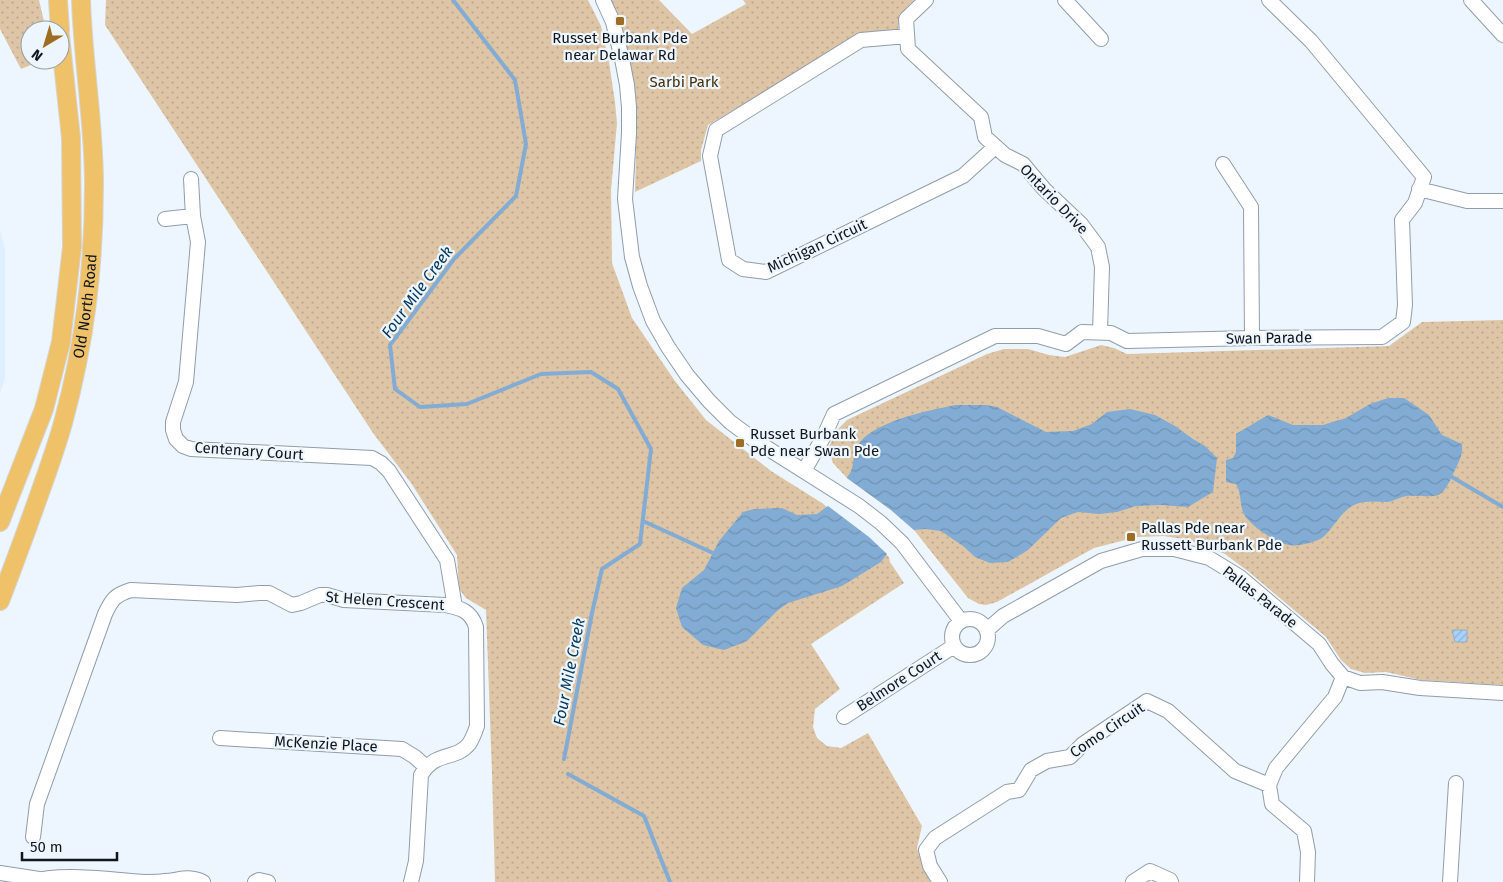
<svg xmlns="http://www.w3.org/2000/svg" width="1503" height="882" viewBox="0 0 1503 882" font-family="'Fira Sans',sans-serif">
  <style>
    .built { fill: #deefff }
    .park { fill: url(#park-dots) }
    .water { fill: url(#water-waves) }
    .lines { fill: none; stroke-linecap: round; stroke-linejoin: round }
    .stream { stroke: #82acd4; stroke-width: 4 }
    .building { fill: url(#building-hatch); stroke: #9eacba }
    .minor-casing { stroke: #909daa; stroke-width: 16 }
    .major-casing { stroke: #d4d5d6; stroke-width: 20 }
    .minor { stroke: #fff; stroke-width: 14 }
    .major { stroke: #efc26a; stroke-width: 18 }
    .poi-dot { fill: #9e6d21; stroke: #edf6fe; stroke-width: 2 }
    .labels { text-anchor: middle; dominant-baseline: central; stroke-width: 4.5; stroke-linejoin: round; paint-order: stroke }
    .poi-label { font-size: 15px; fill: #11161b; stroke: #edf6fe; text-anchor: start }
    .park-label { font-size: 15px; fill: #472e08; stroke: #edf6fe }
    .street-label { font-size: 15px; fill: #11161b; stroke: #edf6fe }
    .water-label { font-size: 16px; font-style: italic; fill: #05375d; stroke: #edf6fe }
  </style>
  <defs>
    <pattern id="park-dots" width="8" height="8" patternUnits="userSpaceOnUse" patternTransform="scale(1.25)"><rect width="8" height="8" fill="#dec5a6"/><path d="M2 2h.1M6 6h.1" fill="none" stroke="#bda88e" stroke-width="1.8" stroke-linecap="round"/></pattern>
    <pattern id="water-waves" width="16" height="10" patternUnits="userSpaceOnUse" patternTransform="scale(1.25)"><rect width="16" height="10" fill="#82acd4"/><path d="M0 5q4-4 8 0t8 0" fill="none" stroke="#6f93b5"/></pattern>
    <pattern id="building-hatch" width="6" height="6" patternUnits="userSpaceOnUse" patternTransform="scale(1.25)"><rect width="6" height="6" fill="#a7d2fb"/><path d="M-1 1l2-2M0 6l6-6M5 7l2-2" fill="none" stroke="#8fb4d7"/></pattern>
  </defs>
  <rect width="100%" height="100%" fill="#edf6fe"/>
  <path class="built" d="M 0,230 L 5,250 L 5,379 L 0,393 Z"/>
  <path class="park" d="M 0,0 L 39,0 L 46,30 L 30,30 L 30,60 L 43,60 L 21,69 L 0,29 Z
    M 106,0 L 588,0 L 601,26 L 609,62 L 615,102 L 617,123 L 611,190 L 612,263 L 632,318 L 675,381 L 706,420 L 771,471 L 822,503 L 889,557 L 890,562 L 904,583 L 811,644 L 840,689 L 815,709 L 813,727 L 817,738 L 827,746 L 841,748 L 868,733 L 922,826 L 917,848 L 924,871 L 931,882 L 495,882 L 492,773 L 486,610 L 466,598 L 459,589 L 457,555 L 411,483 L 373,433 L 105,25 Z
    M 609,0 L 659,0 L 692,34 L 746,4 L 743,0 L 914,0 L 899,15 L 898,31 L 860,35 L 708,125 L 701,150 L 701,161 L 635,192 C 637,126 639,61 609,0 Z
    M 1503,320 L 1503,685 L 1421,680 L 1386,672 L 1365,673 L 1351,669 L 1341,660 L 1326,637 L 1249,572 L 1225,554 L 1189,540 L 1164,536 L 1137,537 L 1094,548 L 997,602 L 986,605 L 979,604 L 968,598 L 914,530 L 891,510 L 847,478 L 833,463 L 828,448 L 838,429 L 847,420 L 987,354 L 1004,349 L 1028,349 L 1049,355 L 1065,357 L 1101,345 L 1114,348 L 1127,354 L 1389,346 L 1422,322 Z"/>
  <path class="water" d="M 1388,398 L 1404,398 L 1429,415 L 1442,435 L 1462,444 C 1463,455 1459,462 1454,472 C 1440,505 1435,494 1406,496 C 1400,497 1394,501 1388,502 C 1377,502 1364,500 1354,505 C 1340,512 1334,528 1322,538 C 1316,542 1297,547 1289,545 C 1276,543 1253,527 1245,516 C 1239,506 1242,493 1236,484 L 1226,482 L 1226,460 L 1233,458 L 1236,452 L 1236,434 L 1268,415 L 1293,425 L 1323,425 L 1346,418 L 1370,404 Z
    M 955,405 L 986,405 L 997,407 L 1046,432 L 1073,431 L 1092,424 L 1107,412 L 1130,409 L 1155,415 L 1175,426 L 1193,439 L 1205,446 L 1217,458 L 1213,492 L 1188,507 L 1161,505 L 1136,506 L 1117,512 L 1099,514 L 1078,512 L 1061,518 L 1028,550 L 1008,562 L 990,563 L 975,557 L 963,546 L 941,531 L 926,529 L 914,530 L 891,510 L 847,478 C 848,475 850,474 851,471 C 855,461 852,452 860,442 C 879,420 927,411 955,405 Z
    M 828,506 L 869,537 L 887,554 L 881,562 L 842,586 L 788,603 L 777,611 L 747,641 L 724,650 L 703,645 L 682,627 L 676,608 L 682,588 L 704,570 L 719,541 L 743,512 L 754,509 L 782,508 L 797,515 L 817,514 Z"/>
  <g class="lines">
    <path class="stream" d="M 453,0 L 515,80 L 526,144 L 516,196 L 454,259 L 390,345 L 395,389 L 420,407 L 467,404 L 541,374 L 591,372 L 618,389 L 651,449 L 640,544 L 602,569 L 592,613 L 564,759
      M 1452,477 L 1503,507
      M 643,521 L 713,553
      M 568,774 L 644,816 L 670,882"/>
  </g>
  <path class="building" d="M 1452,630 L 1467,630 L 1467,642 L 1455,642 Z"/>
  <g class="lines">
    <defs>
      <path id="minor" d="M 603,0 L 613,22 L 622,59 L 627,85 L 629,107 L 629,133 L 625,199 L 632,257 L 640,286 L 653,321 L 668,347 L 687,375 L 709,401 L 730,422 L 753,439 L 859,506 L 881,523 L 902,543 L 961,621
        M 926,0 L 906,19 L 908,49 L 981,117 L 985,137 L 1005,155 L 1023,164 L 1044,189 L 1081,224 L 1098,247 L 1102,267 L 1100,332
        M 1065,0 L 1101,39
        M 1471,0 L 1503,35
        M 907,36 L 861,40 L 716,130 L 710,156 L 729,260 L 743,269 L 766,272 L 963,176 L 995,147
        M 1223,164 L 1251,207 L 1252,338
        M 191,179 L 193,216 L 198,242 L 186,382 L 173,422 L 173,430 L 176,439 L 183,446 L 191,449 L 372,458 L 381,463 L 389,471 L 447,560 L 455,607
        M 1419,189 L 1467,201 L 1503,201
        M 165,219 L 193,216
        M 804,471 L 824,436 L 834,414 L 995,336 L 1038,336 L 1066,344 L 1082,332 L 1111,333 L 1127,341 L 1252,338 L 1382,337 L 1403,322 L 1405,305 L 1402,220 L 1415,203 L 1424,177 L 1311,41 L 1269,0
        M952 637a18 18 0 1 1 36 0a18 18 0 1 1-36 0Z
        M 987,630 L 1003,616 L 1101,561 L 1142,549 L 1174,549 L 1209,558 L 1240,577 L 1319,644 L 1332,664 L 1343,677 L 1360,683 L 1382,682 L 1420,688 L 1503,693
        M 844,717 L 954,646
        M 220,738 L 402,749 L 415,757 L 426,767
        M 33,837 L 37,804 L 105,614 C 112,599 115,595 131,590 L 237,595 L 259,593 L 269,593 L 292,605 L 301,603 L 320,595 L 327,595 L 344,600 L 445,605 C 461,608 471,611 476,627 L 477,726 C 475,732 473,738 469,744 C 455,761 436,750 421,775 L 416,861 L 411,882
        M 0,873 L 39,879
        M 28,882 C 66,872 107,880 146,882 C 153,882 159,882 165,881 C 180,880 188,875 203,882
        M 255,882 L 259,880 L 268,882
        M 940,882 L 930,866 L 926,850 L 935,838 L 1007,792 L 1019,790 L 1031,770 L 1047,761 L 1070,757 L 1083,744 L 1147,701 L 1168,711 L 1235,771 L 1269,785
        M 1133,882 L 1150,871 L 1170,880 L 1171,882
        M 1307,882 L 1308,852 L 1304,831 L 1272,804 L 1269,785 L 1276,768 L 1335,697 L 1343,677
        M 1450,882 L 1456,783"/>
      <g id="major">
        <path d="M 58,0 L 60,30"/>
        <path d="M 0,522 L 44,409 L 61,342 L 72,247 L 71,138 L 60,35"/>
        <path id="s1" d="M 0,601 C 13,567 26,532 38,498 C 47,473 56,448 63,423 C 85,342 94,268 94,184 C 94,123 83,62 81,0"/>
      </g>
    </defs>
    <use href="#minor" class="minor-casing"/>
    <use href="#major" class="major-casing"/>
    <use href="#minor" class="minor"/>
    <use href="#major" class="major"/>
  </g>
  <g class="poi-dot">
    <rect x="615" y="16" width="10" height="10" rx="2.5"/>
    <rect x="735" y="438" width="10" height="10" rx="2.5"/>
    <rect x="1126" y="532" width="10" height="10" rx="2.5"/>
  </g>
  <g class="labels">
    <g class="poi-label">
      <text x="620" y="38" text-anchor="middle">Russet Burbank Pde<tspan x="620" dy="17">near Delawar Rd</tspan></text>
      <text x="750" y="434">Russet Burbank<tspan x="750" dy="17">Pde near Swan Pde</tspan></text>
      <text x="1141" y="528">Pallas Pde near<tspan x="1141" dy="17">Russett Burbank Pde</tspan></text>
    </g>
    <g class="park-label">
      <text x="684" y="82">Sarbi Park</text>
    </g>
    <g class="street-label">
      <text transform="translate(1054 199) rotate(46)">Ontario Drive</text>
      <text transform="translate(817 246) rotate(-25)">Michigan Circuit</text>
      <text stroke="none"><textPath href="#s1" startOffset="308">Old North Road</textPath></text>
      <text transform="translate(1269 338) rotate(-1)">Swan Parade</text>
      <text transform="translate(249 451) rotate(4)">Centenary Court</text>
      <text transform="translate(1260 597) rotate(38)">Pallas Parade</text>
      <text transform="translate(385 601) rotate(4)">St Helen Crescent</text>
      <text transform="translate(899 681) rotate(-33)">Belmore Court</text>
      <text transform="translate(1107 730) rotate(-34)">Como Circuit</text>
      <text transform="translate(326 744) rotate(3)">McKenzie Place</text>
    </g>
    <g class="water-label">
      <text transform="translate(417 292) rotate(-54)">Four Mile Creek</text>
      <text transform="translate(569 672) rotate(-79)">Four Mile Creek</text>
    </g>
  </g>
  <g transform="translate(45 45) rotate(218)"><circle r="24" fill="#edf6fe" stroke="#959ca3"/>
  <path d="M0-4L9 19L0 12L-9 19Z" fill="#9e6d21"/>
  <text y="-8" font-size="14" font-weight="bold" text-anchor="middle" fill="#11161b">N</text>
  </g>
  <path d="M22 852v8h95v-8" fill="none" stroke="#11161b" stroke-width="2.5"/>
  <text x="30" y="852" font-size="15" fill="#11161b" stroke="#edf6fe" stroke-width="4" paint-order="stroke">50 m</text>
</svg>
